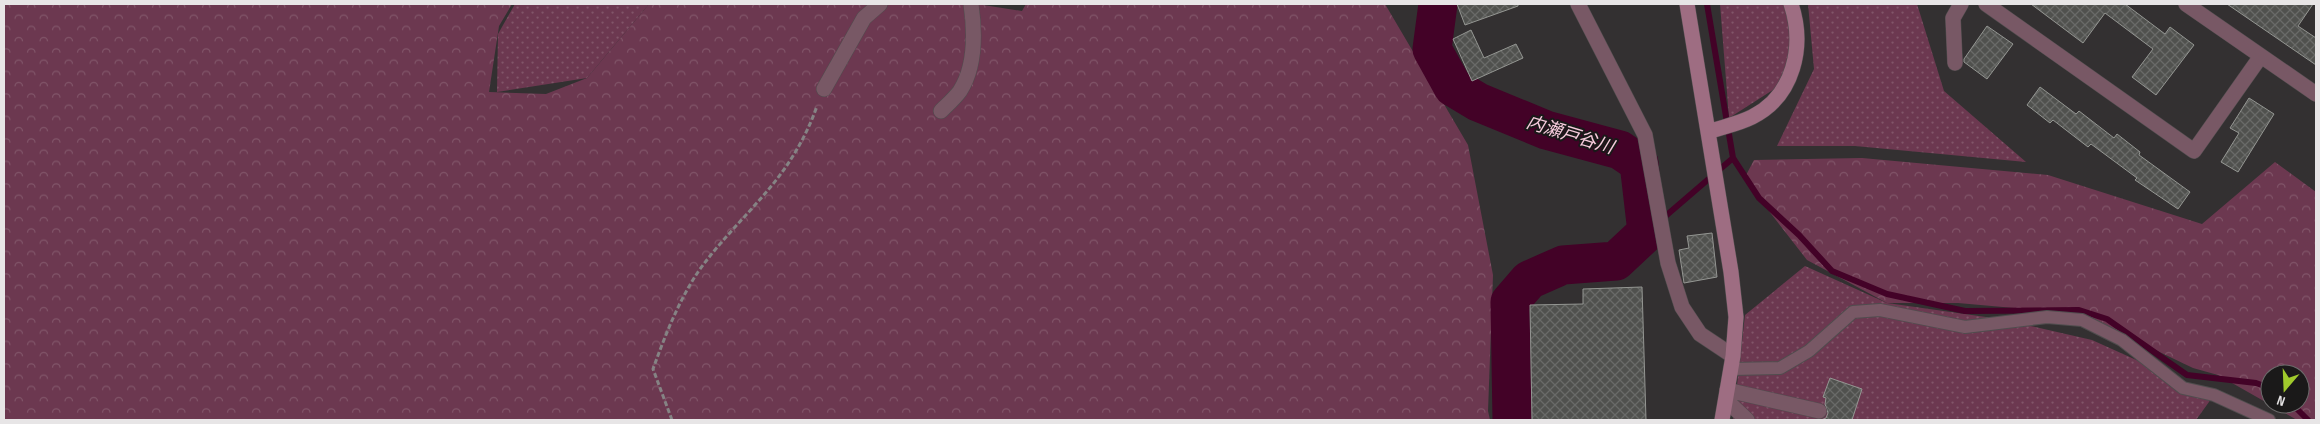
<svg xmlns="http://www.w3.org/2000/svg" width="2320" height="424" viewBox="0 0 2320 424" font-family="'Sofia Sans Condensed','Noto Sans JP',sans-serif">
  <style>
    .grass { fill: url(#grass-dots) }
    .forest { fill: url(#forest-crowns); fill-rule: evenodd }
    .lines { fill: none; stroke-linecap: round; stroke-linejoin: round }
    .stream { stroke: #430227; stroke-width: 6 }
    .river { stroke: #430227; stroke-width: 39 }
    .building { fill: url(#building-cross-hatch); stroke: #949692 }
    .lane-casing { stroke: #504d4e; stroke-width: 14 }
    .street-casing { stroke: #504d4e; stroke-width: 16 }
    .secondary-casing { stroke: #504d4e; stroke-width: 16 }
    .path { stroke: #858384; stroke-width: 3; stroke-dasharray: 5 2.5; stroke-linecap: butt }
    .lane { stroke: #785865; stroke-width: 12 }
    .street { stroke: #785865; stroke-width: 15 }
    .secondary { stroke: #9e6d82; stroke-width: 15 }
    .labels { text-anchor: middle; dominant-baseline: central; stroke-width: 4; stroke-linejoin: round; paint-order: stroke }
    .water-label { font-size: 18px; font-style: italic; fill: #f8cdde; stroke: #1a1919 }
  </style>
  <defs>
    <pattern id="grass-dots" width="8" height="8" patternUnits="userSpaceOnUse" patternTransform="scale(1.25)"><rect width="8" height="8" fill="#6c3850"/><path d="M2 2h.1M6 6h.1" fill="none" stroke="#815569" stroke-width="1.8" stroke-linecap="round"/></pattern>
    <pattern id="forest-crowns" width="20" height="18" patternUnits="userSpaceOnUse" patternTransform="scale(1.25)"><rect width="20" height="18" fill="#6c3850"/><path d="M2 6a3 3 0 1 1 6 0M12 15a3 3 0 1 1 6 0" fill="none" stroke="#815569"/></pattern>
    <pattern id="building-cross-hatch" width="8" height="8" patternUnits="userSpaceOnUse" patternTransform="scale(1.25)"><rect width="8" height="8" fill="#50514e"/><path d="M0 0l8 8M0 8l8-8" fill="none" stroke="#696a68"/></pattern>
  </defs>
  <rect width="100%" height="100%" fill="#333031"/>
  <path class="grass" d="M 515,4 L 649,4 L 587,78 L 497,92 L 498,34 Z
    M 1720,4 L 1788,4 L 1798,42 L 1776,88 L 1729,118 Z
    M 1808,4 L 1917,4 L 1944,91 L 2026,162 L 1855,146 L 1777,146 L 1814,69 Z
    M 1805,266 L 1887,303 L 2000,319 L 2092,340 L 2214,395 L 2196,420 L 1733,420 L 1745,315 Z"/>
  <path class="forest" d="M 4,4 L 512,4 L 499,26 L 489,92 L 546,94 L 587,78 L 649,4 L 977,4 L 1022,11 L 1026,4 L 1385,4 L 1468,145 L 1493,275 L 1488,411 L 1490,420 L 4,420 Z
    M 1862,158 L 2048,175 L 2202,224 L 2275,162 L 2316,192 L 2316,420 L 2297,420 L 2218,375 L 2193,368 L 2080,314 L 1958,303 L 1887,303 L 1807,260 L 1744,179 L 1754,160 ZM 2270,374 L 2300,374 L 2300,404 L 2270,404 Z"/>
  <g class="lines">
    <path class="stream" d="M 1707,4 L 1733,158
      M 1647,232 L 1733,158 L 1759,198 L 1799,235 L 1832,271 L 1887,294 L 1965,311 L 2079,310 L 2107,319 L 2187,375 L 2256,383 L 2270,388
      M 2292,404 L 2308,420"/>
    <path class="river" d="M 1438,4 L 1432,49 L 1453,87 L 1478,102 L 1546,130 L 1620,150 L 1639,163 L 1647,232 L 1616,261 L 1563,265 L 1529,280 L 1510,302 L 1512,420"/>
  </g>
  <path class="building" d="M 1457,4 L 1518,4 L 1518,6 L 1465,25 Z
    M 2031,4 L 2125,4 L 2165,34 L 2170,27 L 2194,45 L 2156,95 L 2132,77 L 2153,49 L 2105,13 L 2083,43 Z
    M 2227,4 L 2313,4 L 2298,26 L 2316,38 L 2316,65 Z
    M 1987,26 L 2013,44 L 1987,79 L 1964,62 L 1964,59 Z
    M 1471,30 L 1484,58 L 1516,44 L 1523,58 L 1472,81 L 1453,39 Z
    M 2040,87 L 2076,114 L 2079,111 L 2114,138 L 2117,134 L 2140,152 L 2139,155 L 2190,192 L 2178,209 L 2135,180 L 2137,178 L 2091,144 L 2088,147 L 2053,120 L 2050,123 L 2027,105 Z
    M 2249,98 L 2274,114 L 2238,172 L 2221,162 L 2239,133 L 2230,128 Z
    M 1712,233 L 1717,277 L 1684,283 L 1679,250 L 1689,248 L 1687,236 Z
    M 1642,287 L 1646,420 L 1532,420 L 1530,305 L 1583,304 L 1583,289 Z
    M 1830,378 L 1862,389 L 1852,420 L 1821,420 L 1826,418 L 1828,413 L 1825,404 L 1826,398 L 1823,397 Z"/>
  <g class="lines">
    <defs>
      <path id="lane" d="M 1731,369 L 1780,368 L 1809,351 L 1853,312 L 1880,310 L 1965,327 L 2047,317 L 2082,320 L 2122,340 L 2183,388 L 2214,395 L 2269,420"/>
      <path id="street" d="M 1578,4 L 1645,135 L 1668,263 L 1682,307 L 1700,334 L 1733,356
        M 1986,4 L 2194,151 L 2261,56
        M 2186,4 L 2316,94
        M 1955,63 L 1953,18 L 1961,4
        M 824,89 L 864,18 L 880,4
        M 941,111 C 947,105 955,98 960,91 C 976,66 975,32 971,4
        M 1727,390 L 1819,411
        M 1726,400 L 1747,420"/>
      <path id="secondary" d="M 1687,4 L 1731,272 L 1736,317 L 1733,356 L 1722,420
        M 1708,132 C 1722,127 1738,124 1752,117 C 1794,96 1805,46 1791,4"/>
    </defs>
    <use href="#lane" class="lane-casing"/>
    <use href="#street" class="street-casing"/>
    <use href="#secondary" class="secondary-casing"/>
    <path class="path" d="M 672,420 L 653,369 C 665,336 678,302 698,272 C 721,239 752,211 777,179 C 794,157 808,132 817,106"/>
    <use href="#lane" class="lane"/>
    <use href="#street" class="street"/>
    <use href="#secondary" class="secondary"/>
  </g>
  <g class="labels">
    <g class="water-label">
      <text transform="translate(1570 135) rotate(17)">内瀬戸谷川</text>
    </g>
  </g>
  <rect width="2320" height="424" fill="none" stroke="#e7e5e6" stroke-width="10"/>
  <g transform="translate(2285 389) rotate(199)"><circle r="24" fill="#1a1919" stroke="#6c6b6b"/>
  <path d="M0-4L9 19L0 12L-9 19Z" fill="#a0ca2c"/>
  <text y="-8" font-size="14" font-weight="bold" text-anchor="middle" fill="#e7e5e6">N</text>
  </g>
</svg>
